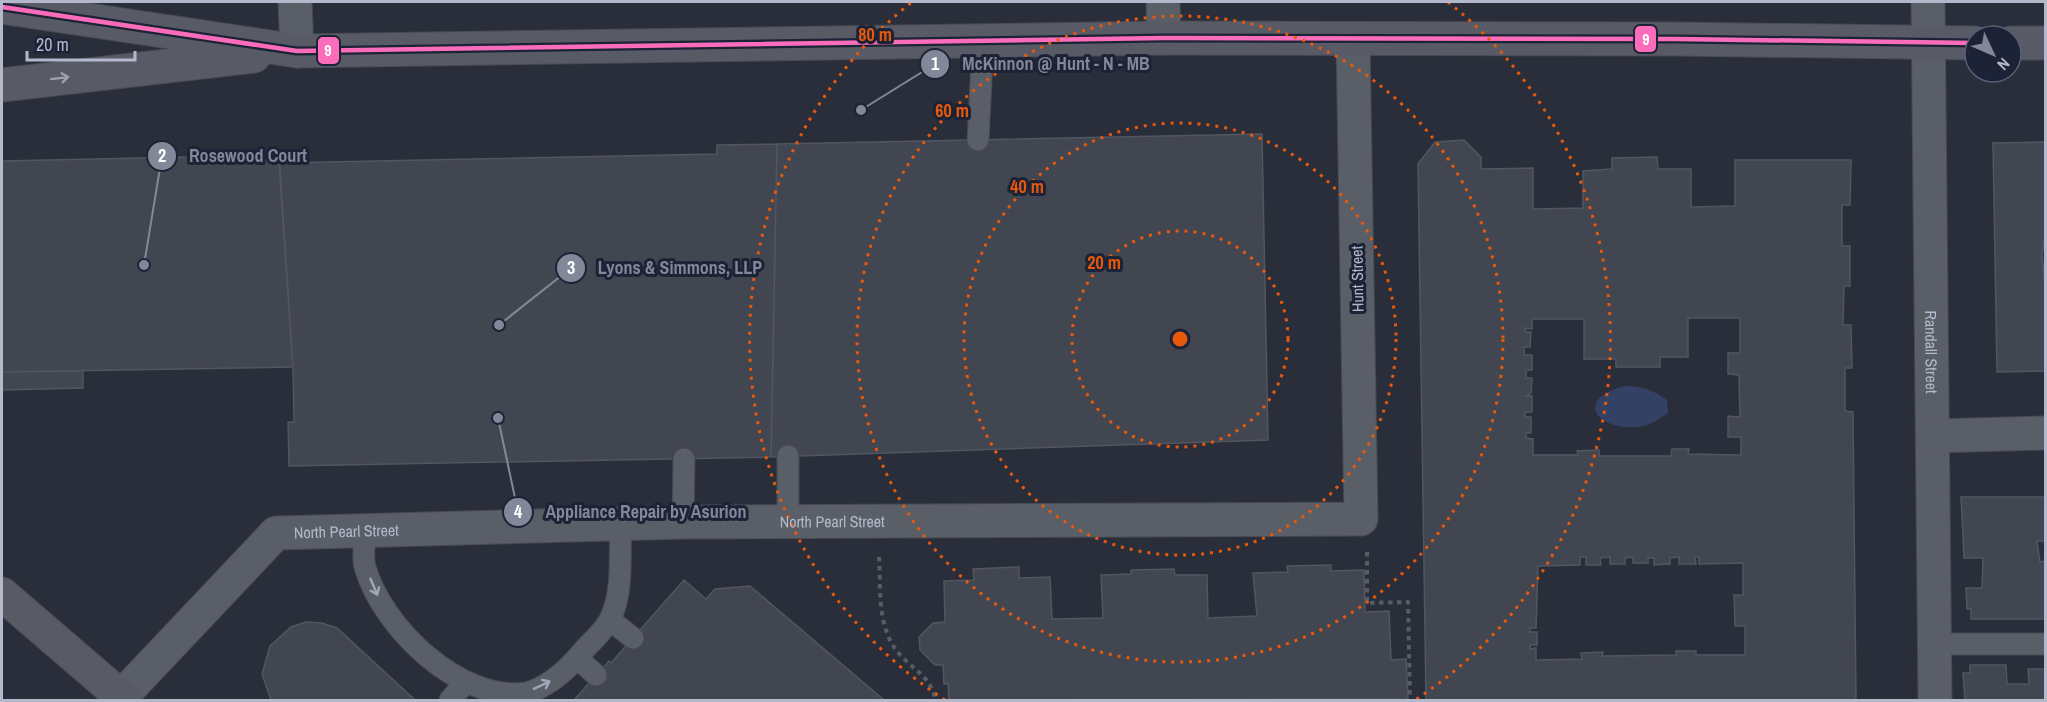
<svg xmlns="http://www.w3.org/2000/svg" width="2047" height="702" viewBox="0 0 2047 702" font-family="'Archivo Narrow',sans-serif">
  <style>
    .water { fill: #334165 }
    .building { fill: #424650; stroke: #515661; stroke-width: 1.5; fill-rule: evenodd }
    .lines { fill: none; stroke-linecap: round; stroke-linejoin: round }
    .lane-casing { stroke: #464a53; stroke-width: 23 }
    .street-casing { stroke: #464a53; stroke-width: 35 }
    .secondary-casing { stroke: #464a53; stroke-width: 35 }
    .path { stroke: #575c65; stroke-width: 4; stroke-dasharray: 4.5 4.5; stroke-linecap: butt }
    .lane { stroke: #5a5e67; stroke-width: 21 }
    .street { stroke: #5a5e67; stroke-width: 33 }
    .secondary { stroke: #585b65; stroke-width: 33 }
    .bus-1-casing { stroke: #1c2336; stroke-width: 9 }
    .bus-1 { stroke: #fb6dba; stroke-width: 4.5 }
    .oneway { stroke: #9ca2b2 }
    .oneway2 { stroke: #a1a7b7 }
    .ring { fill: none; stroke: #e8590c; stroke-width: 3; stroke-dasharray: 3 6 }
    .labels { text-anchor: middle; dominant-baseline: central; stroke-width: 6; stroke-linejoin: round; paint-order: stroke }
    .street-label { font-size: 16px; fill: #b3b9cb; stroke: #1c2336 }
    .centre { fill: #e8590c; stroke: #1c2336; stroke-width: 3 }
    .ring-label { font-size: 18px; text-anchor: middle; font-weight: bold; fill: #e8590c; stroke: #1c2336; stroke-width: 6; stroke-linejoin: round; paint-order: stroke }
    .leader { fill: none; stroke: #838898; stroke-width: 2 }
    .callout-dot { fill: #838898; stroke: #1c2336; stroke-width: 2 }
    .mark-label { font-size: 18px; text-anchor: middle; font-weight: bold; fill: #fff }
    .callout-label { font-size: 18px; text-anchor: middle; font-weight: bold; fill: #838898; stroke: #1c2336; stroke-width: 6; stroke-linejoin: round; paint-order: stroke }
    .line-badge { stroke: #1c2336; stroke-width: 2 }
    .badge-label { font-size: 16px; text-anchor: middle; font-weight: bold; fill: #fff }
  </style>
  <rect width="100%" height="100%" fill="#292e3a"/>
  <path class="water" d="M 1624,386 C 1642,386 1653,390 1667,400 L 1668,413 C 1659,419 1649,426 1638,427 C 1602,431 1570,402 1624,386 Z"/>
  <path class="building" d="M 1262,134 L 1268,440 L 771,457 L 777,144 Z
    M 1464,140 L 1481,157 L 1481,169 L 1533,168 L 1533,209 L 1583,208 L 1583,171 L 1612,169 L 1612,158 L 1657,157 L 1658,169 L 1691,169 L 1691,207 L 1735,206 L 1735,160 L 1851,160 L 1850,205 L 1842,205 L 1842,246 L 1850,246 L 1850,286 L 1844,286 L 1843,325 L 1851,325 L 1852,368 L 1845,368 L 1845,411 L 1853,412 L 1856,700 L 1426,700 L 1418,164 L 1435,142 ZM 1688,318 L 1740,318 L 1740,353 L 1728,353 L 1728,374 L 1739,375 L 1740,417 L 1728,416 L 1728,437 L 1741,437 L 1741,455 L 1688,454 L 1689,449 L 1672,449 L 1671,456 L 1599,456 L 1599,450 L 1577,451 L 1578,455 L 1533,455 L 1533,439 L 1526,438 L 1526,433 L 1531,433 L 1531,417 L 1525,417 L 1525,412 L 1532,412 L 1532,396 L 1526,396 L 1531,393 L 1532,378 L 1526,378 L 1526,370 L 1532,370 L 1532,355 L 1524,355 L 1524,347 L 1530,347 L 1531,332 L 1526,332 L 1525,328 L 1532,329 L 1532,319 L 1584,319 L 1584,359 L 1616,359 L 1616,367 L 1660,367 L 1660,357 L 1688,357 ZM 1580,557 L 1586,557 L 1586,565 L 1601,565 L 1600,558 L 1610,557 L 1610,564 L 1625,564 L 1625,558 L 1633,557 L 1633,563 L 1648,563 L 1648,558 L 1654,558 L 1654,565 L 1670,564 L 1670,558 L 1679,557 L 1679,564 L 1696,564 L 1695,557 L 1699,557 L 1699,564 L 1743,563 L 1743,595 L 1734,595 L 1735,626 L 1745,626 L 1745,655 L 1696,655 L 1696,651 L 1676,651 L 1676,655 L 1602,656 L 1603,652 L 1581,653 L 1582,659 L 1536,660 L 1536,648 L 1530,649 L 1530,645 L 1537,645 L 1537,632 L 1530,632 L 1530,628 L 1536,628 L 1538,566 L 1580,565 Z
    M 2046,142 L 2046,229 L 2042,255 L 2046,297 L 2046,371 L 1997,372 L 1993,143 Z
    M 777,144 L 771,457 L 289,466 L 288,422 L 294,422 L 293,367 L 279,163 L 717,154 L 717,145 Z
    M 279,155 L 293,367 L 2,372 L 2,161 Z
    M 83,371 L 83,388 L 2,390 L 2,372 Z
    M 1961,497 L 2046,497 L 2046,541 L 2037,541 L 2040,562 L 2046,561 L 2046,619 L 1971,619 L 1971,609 L 1967,609 L 1966,588 L 1982,588 L 1983,558 L 1964,558 Z
    M 1331,565 L 1331,571 L 1364,570 L 1365,612 L 1389,611 L 1391,660 L 1406,659 L 1408,699 L 949,700 L 948,683 L 944,684 L 943,665 L 935,665 L 920,650 L 919,637 L 933,623 L 945,622 L 944,581 L 974,580 L 973,569 L 1019,567 L 1019,578 L 1050,577 L 1052,619 L 1103,618 L 1101,575 L 1131,574 L 1131,570 L 1174,569 L 1175,575 L 1207,575 L 1208,618 L 1257,616 L 1253,573 L 1288,572 L 1287,566 Z
    M 684,580 L 706,599 L 715,589 L 750,586 L 884,700 L 574,700 L 609,661 L 611,663 Z
    M 306,622 L 322,623 L 337,628 L 415,700 L 271,700 L 262,674 L 270,646 L 291,627 Z
    M 1970,665 L 2006,665 L 2007,684 L 2029,684 L 2028,669 L 2046,669 L 2046,700 L 1965,700 L 1963,673 L 1970,673 Z"/>
  <g class="lines">
    <defs>
      <path id="lane" d="M 978,140 L 983,41
        M 788,456 L 788,523
        M 683,522 L 684,459
        M 365,531 C 365,542 362,557 365,567 C 382,627 459,702 526,693 C 550,687 569,668 584,650 C 592,641 605,630 610,619 C 624,591 619,554 621,524
        M 610,620 L 633,638
        M 1934,644 L 2046,644
        M 577,658 L 596,675
        M 450,700 L 466,682"/>
      <g id="street">
        <path d="M 295,2 L 297,51"/>
        <path d="M 1163,2 L 1164,38"/>
        <path id="s1" d="M 1928,2 L 1935,700"/>
        <path d="M 1933,436 L 2046,433"/>
        <path id="s2" d="M 121,697 L 276,533 L 683,522 L 1361,519 L 1353,39"/>
      </g>
      <path id="secondary" d="M 2,7 L 297,51 L 1164,38 L 1677,39 L 1975,43
        M 2011,43 L 2046,43
        M 2,85 L 254,56
        M 2,594 L 125,700"/>
    </defs>
    <use href="#lane" class="lane-casing"/>
    <use href="#street" class="street-casing"/>
    <use href="#secondary" class="secondary-casing"/>
    <path class="path" d="M 1367,552 L 1367,603 L 1408,602 L 1410,700
      M 879,557 C 881,587 877,621 894,647 C 907,667 932,675 935,700"/>
    <use href="#lane" class="lane"/>
    <use href="#street" class="street"/>
    <use href="#secondary" class="secondary"/>
    <defs>
      <path id="bus-1" d="M 2,7 L 297,51 L 1164,38 L 1677,39 L 1975,43"/>
    </defs>
    <use href="#bus-1" class="bus-1-casing"/>
    <use href="#bus-1" class="bus-1"/>
  </g>
  <defs><path id="oneway-shaft" d="M-6 0H5M1.5-3L5.5 0L1.5 3" fill="none" stroke-width="1.6" stroke-linecap="round" stroke-linejoin="round" transform="scale(1.5)"/></defs>
  <use class="oneway" href="#oneway-shaft" transform="translate(60 78) rotate(-7)"/>
  <g class="oneway2">
    <use href="#oneway-shaft" transform="translate(374 587) rotate(67)"/>
    <use href="#oneway-shaft" transform="translate(542 685) rotate(-25)"/>
  </g>
  <g class="ring">
    <circle cx="1180" cy="339" r="108"/>
    <circle cx="1180" cy="339" r="216"/>
    <circle cx="1180" cy="339" r="323"/>
    <path d="M945 700A431 431 0 0 1 912 2M1448 2A431 431 0 0 1 1415 700"/>
  </g>
  <g class="labels">
    <g class="street-label">
      <text transform="translate(1357 279) rotate(-91)">Hunt Street</text>
      <text stroke="none"><textPath href="#s1" startOffset="350">Randall Street</textPath></text>
      <text stroke="none"><textPath href="#s2" startOffset="782">North Pearl Street</textPath></text>
      <text stroke="none"><textPath href="#s2" startOffset="296">North Pearl Street</textPath></text>
    </g>
  </g>
  <circle cx="1180" cy="339" r="9" class="centre"/>
  <g class="ring-label">
    <text x="875" y="41">80 m</text>
    <text x="952" y="117">60 m</text>
    <text x="1027" y="193">40 m</text>
    <text x="1104" y="269">20 m</text>
  </g>
  <path class="leader" d="M861 110L935 64M144 265L162 156M499 325L571 268M498 418L518 512"/>
  <g class="callout-dot">
    <circle cx="861" cy="110" r="6"/>
    <circle cx="144" cy="265" r="6"/>
    <circle cx="499" cy="325" r="6"/>
    <circle cx="498" cy="418" r="6"/>
    <circle cx="935" cy="64" r="15"/>
    <circle cx="162" cy="156" r="15"/>
    <circle cx="571" cy="268" r="15"/>
    <circle cx="518" cy="512" r="15"/>
  </g>
  <g class="mark-label">
    <text x="935" y="70">1</text>
    <text x="162" y="162">2</text>
    <text x="571" y="274">3</text>
    <text x="518" y="518">4</text>
  </g>
  <g class="callout-label">
    <text x="1056" y="70">McKinnon @ Hunt - N - MB</text>
    <text x="248" y="162">Rosewood Court</text>
    <text x="680" y="274">Lyons &amp; Simmons, LLP</text>
    <text x="646" y="518">Appliance Repair by Asurion</text>
  </g>
  <g class="line-badge">
    <rect x="1634" y="25" width="23" height="28" rx="6" fill="#fb6dba"/>
    <rect x="317" y="36" width="23" height="29" rx="6" fill="#fb6dba"/>
  </g>
  <g class="badge-label">
    <text x="1646" y="45">9</text>
    <text x="328" y="56">9</text>
  </g>
  <rect width="2047" height="702" fill="none" stroke="#b3b9cb" stroke-width="6"/>
  <g transform="translate(1993 54) rotate(134)"><circle r="28" fill="#1c2336" stroke="#585f72" stroke-width="1.5"/>
  <path d="M0-4.5L10 22L0 15L-10 22Z" fill="#838898"/>
  <text y="-9" font-size="16" font-weight="bold" text-anchor="middle" fill="#b3b9cb">N</text>
  </g>
  <path d="M27 51v9h108v-9" fill="none" stroke="#b3b9cb" stroke-width="3"/>
  <text x="36" y="51" font-size="18" fill="#b3b9cb" stroke="#1c2336" stroke-width="4.5" paint-order="stroke">20 m</text>
</svg>
